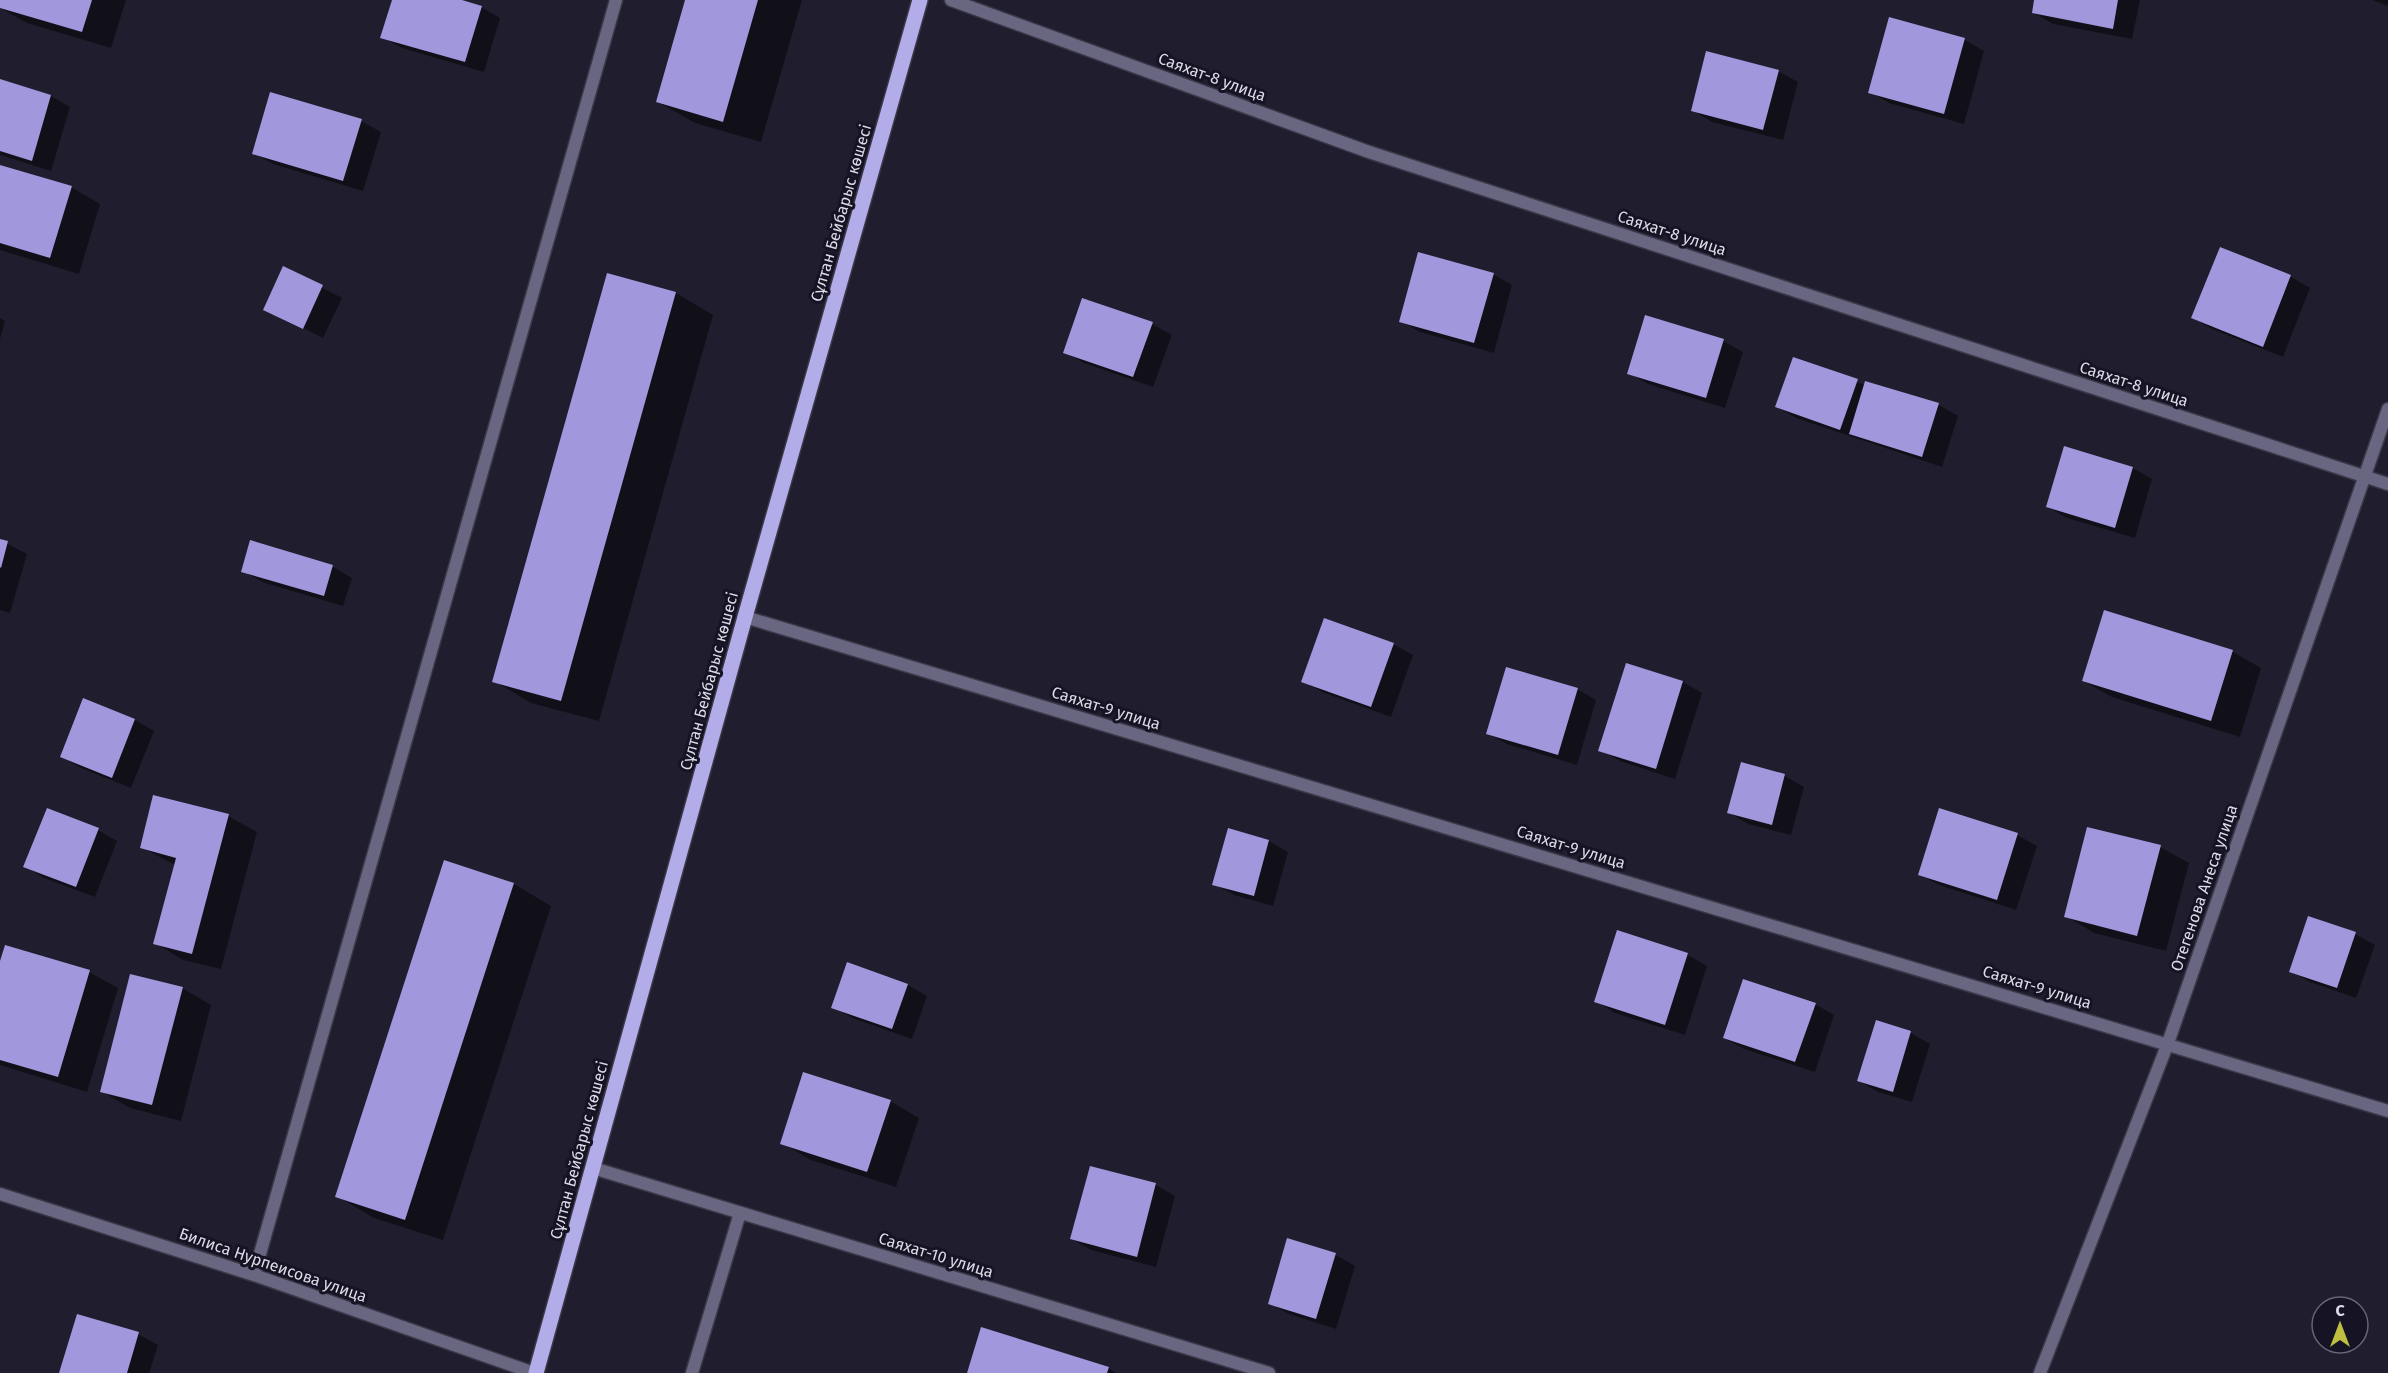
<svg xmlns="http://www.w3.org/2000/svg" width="2388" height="1373" viewBox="0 0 2388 1373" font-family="'Fira Sans',sans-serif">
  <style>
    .shadow { fill: #0007 }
    .building { fill: #a097dc }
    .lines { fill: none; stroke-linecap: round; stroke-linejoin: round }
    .street-casing { stroke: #3a3848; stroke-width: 15 }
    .primary-casing { stroke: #3a3848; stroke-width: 18 }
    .street { stroke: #696682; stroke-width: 12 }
    .primary { stroke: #b2ace8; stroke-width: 15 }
    .labels { text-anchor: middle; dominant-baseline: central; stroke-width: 6; stroke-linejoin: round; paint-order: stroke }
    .street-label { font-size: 16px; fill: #dcdbe7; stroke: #161424 }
  </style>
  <rect width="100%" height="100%" fill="#201e2e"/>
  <path class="shadow" d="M 0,0 L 126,0 L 111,48 L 27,23 L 0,8 Z
    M 393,0 L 457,0 L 481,7 L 500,18 L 484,72 L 402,48 L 382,37 Z
    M 687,0 L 802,0 L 761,142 L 695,123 L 658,102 Z
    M 2036,0 L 2140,0 L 2132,39 L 2053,24 L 2034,13 Z
    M 2372,0 L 2388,0 L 2388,6 Z
    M 1890,19 L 1965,40 L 1984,51 L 1964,124 L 1889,103 L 1870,92 Z
    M 1778,71 L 1798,82 L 1783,140 L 1712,122 L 1692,110 Z
    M 0,81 L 51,96 L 70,107 L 51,171 L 0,155 Z
    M 361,121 L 381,132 L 363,191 L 273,164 L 254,153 Z
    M 0,166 L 71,187 L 100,204 L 79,274 L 0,250 Z
    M 2220,249 L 2291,277 L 2310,288 L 2283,357 L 2212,329 L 2193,318 Z
    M 284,268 L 342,298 L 323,338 L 265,309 Z
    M 1493,274 L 1512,285 L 1494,353 L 1420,332 L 1401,321 Z
    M 676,293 L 713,315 L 599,721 L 531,703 L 494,681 Z
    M 0,318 L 5,321 L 0,339 Z
    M 1152,324 L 1172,335 L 1153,387 L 1084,363 L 1065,352 Z
    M 1723,341 L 1743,352 L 1725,408 L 1648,384 L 1629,373 Z
    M 1794,358 L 1865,385 L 1866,382 L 1939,405 L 1958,416 L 1942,467 L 1796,418 L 1777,407 Z
    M 2065,448 L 2133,468 L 2152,479 L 2135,538 L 2067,518 L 2048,507 Z
    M 0,540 L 27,554 L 10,613 L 0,610 Z
    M 251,542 L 333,567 L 352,578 L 343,606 L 262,582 L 243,571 Z
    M 2105,611 L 2233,652 L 2261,668 L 2240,737 L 2112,697 L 2083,681 Z
    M 1393,644 L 1413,655 L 1391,717 L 1322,692 L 1303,681 Z
    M 1627,665 L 1683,682 L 1702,693 L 1675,779 L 1620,761 L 1600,750 Z
    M 1577,689 L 1596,700 L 1577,765 L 1507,744 L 1487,733 Z
    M 135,720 L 154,731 L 131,788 L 81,768 L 62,757 Z
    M 1742,764 L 1785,776 L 1804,787 L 1791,835 L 1748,824 L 1728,812 Z
    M 228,816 L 257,832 L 221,969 L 183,960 L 155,943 L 175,865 L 141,847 Z
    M 98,830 L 117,841 L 95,897 L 44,878 L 25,866 Z
    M 1229,830 L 1269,841 L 1288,852 L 1273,906 L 1234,895 L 1214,884 Z
    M 2017,835 L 2037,846 L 2016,910 L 1939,885 L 1919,874 Z
    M 2160,847 L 2189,863 L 2166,951 L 2094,933 L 2066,916 Z
    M 445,862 L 514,884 L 551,906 L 443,1240 L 374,1218 L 337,1196 Z
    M 1618,932 L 1688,955 L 1707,966 L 1685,1035 L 1615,1013 L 1596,1001 Z
    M 2355,934 L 2375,945 L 2356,998 L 2310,982 L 2291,971 Z
    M 0,966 L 89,972 L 118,988 L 87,1092 L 0,1065 Z
    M 908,985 L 927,996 L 912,1039 L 852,1018 L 833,1007 Z
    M 182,988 L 211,1005 L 181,1121 L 130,1108 L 101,1091 Z
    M 1815,1004 L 1834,1015 L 1815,1072 L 1744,1049 L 1724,1038 Z
    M 1877,1022 L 1911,1033 L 1930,1044 L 1912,1102 L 1878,1092 L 1859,1081 Z
    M 890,1101 L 919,1118 L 896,1187 L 811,1160 L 782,1143 Z
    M 1091,1168 L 1156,1185 L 1175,1196 L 1156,1267 L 1091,1250 L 1072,1239 Z
    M 1288,1240 L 1336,1255 L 1355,1266 L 1336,1329 L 1289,1314 L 1269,1303 Z
    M 138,1334 L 158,1345 L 149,1373 L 61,1373 Z
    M 1108,1368 L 1116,1373 L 969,1373 Z"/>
  <path class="building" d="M 0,0 L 92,0 L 82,32 L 0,8 Z
    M 392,0 L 462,0 L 482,6 L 465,62 L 380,38 Z
    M 685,0 L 758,0 L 723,122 L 656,102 Z
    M 2034,0 L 2118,0 L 2113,29 L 2032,13 Z
    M 1889,17 L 1965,38 L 1944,114 L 1868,93 Z
    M 1706,51 L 1779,70 L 1763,130 L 1691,111 Z
    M 0,79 L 51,95 L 32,161 L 0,151 Z
    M 270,92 L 362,119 L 343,181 L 252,154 Z
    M 0,165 L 72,186 L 50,258 L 0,243 Z
    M 2220,247 L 2291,275 L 2263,347 L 2191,318 Z
    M 1418,252 L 1494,273 L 1474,343 L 1399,322 Z
    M 283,266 L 323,285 L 303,329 L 263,310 Z
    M 607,273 L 676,292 L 561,701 L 492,682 Z
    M 1082,298 L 1153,322 L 1133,377 L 1063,353 Z
    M 1645,315 L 1724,339 L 1706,398 L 1627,374 Z
    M 1793,357 L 1858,379 L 1840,430 L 1775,407 Z
    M 1865,381 L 1939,403 L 1922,457 L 1849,434 Z
    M 2064,446 L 2133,467 L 2115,528 L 2046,507 Z
    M 0,539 L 8,541 L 1,568 L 0,567 Z
    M 250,540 L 333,565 L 324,596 L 241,572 Z
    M 2104,610 L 2233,650 L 2211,721 L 2082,681 Z
    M 1324,618 L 1394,643 L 1371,707 L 1301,682 Z
    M 1626,663 L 1683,681 L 1656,769 L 1598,751 Z
    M 1506,667 L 1578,688 L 1558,755 L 1486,734 Z
    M 83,698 L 135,719 L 112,778 L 60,757 Z
    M 1741,762 L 1785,774 L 1772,825 L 1727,813 Z
    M 153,795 L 229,814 L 192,954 L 153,944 L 176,858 L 140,848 Z
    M 47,808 L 99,828 L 76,887 L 23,867 Z
    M 1939,808 L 2018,833 L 1997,900 L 1918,875 Z
    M 2087,827 L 2161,845 L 2137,936 L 2064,917 Z
    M 1228,828 L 1269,840 L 1254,896 L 1212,885 Z
    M 444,860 L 514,883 L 405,1220 L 335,1197 Z
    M 2308,916 L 2356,932 L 2337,988 L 2289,972 Z
    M 1617,930 L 1688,953 L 1665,1025 L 1594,1002 Z
    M 5,945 L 90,970 L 58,1077 L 0,1060 L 0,961 Z
    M 847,962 L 908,984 L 892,1029 L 831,1008 Z
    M 130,974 L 183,987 L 152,1105 L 100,1092 Z
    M 1743,979 L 1816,1003 L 1795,1062 L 1723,1038 Z
    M 1876,1020 L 1911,1031 L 1893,1092 L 1857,1081 Z
    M 803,1072 L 891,1100 L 867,1172 L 780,1144 Z
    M 1090,1166 L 1156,1183 L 1137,1257 L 1070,1239 Z
    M 1287,1238 L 1336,1253 L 1316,1319 L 1268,1304 Z
    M 77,1314 L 139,1332 L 127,1373 L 59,1373 Z
    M 981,1327 L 1109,1367 L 1107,1373 L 967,1373 Z"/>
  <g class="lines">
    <defs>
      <path id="street" d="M 951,0 L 1369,152 L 2388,484
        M 745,617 L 2388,1111
        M 593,1168 L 1269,1373
        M 0,1194 L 254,1275 L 534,1373
        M 254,1275 L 616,0
        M 692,1373 L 740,1213
        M 2040,1373 L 2168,1043 L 2388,409"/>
      <path id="primary" d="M 536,1373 L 745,617 L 920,0"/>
    </defs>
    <use href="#street" class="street-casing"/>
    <use href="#primary" class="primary-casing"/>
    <use href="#street" class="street"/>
    <use href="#primary" class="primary"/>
  </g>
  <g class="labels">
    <g class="street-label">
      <text transform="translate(1212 77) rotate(20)">Саяхат-8 улица</text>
      <text transform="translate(841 213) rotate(-74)">Сұлтан Бейбарыс көшесі</text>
      <text transform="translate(1672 233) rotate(18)">Саяхат-8 улица</text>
      <text transform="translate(2134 384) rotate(18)">Саяхат-8 улица</text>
      <text transform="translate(709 681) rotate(-75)">Сұлтан Бейбарыс көшесі</text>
      <text transform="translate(1106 708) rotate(17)">Саяхат-9 улица</text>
      <text transform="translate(1571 847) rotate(17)">Саяхат-9 улица</text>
      <text transform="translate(2204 888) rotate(-71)">Отегенова Анеса улица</text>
      <text transform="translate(2037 987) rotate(17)">Саяхат-9 улица</text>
      <text transform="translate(579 1150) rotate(-75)">Сұлтан Бейбарыс көшесі</text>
      <text transform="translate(936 1255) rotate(17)">Саяхат-10 улица</text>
      <text transform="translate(273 1265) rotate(19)">Билиса Нурпеисова улица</text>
    </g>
  </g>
  <g transform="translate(2340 1325)"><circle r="28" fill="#161424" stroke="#656472" stroke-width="1.5"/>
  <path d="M0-4.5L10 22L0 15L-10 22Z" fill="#bfbe41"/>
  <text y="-9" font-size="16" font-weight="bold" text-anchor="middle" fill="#dcdbe7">С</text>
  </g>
</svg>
